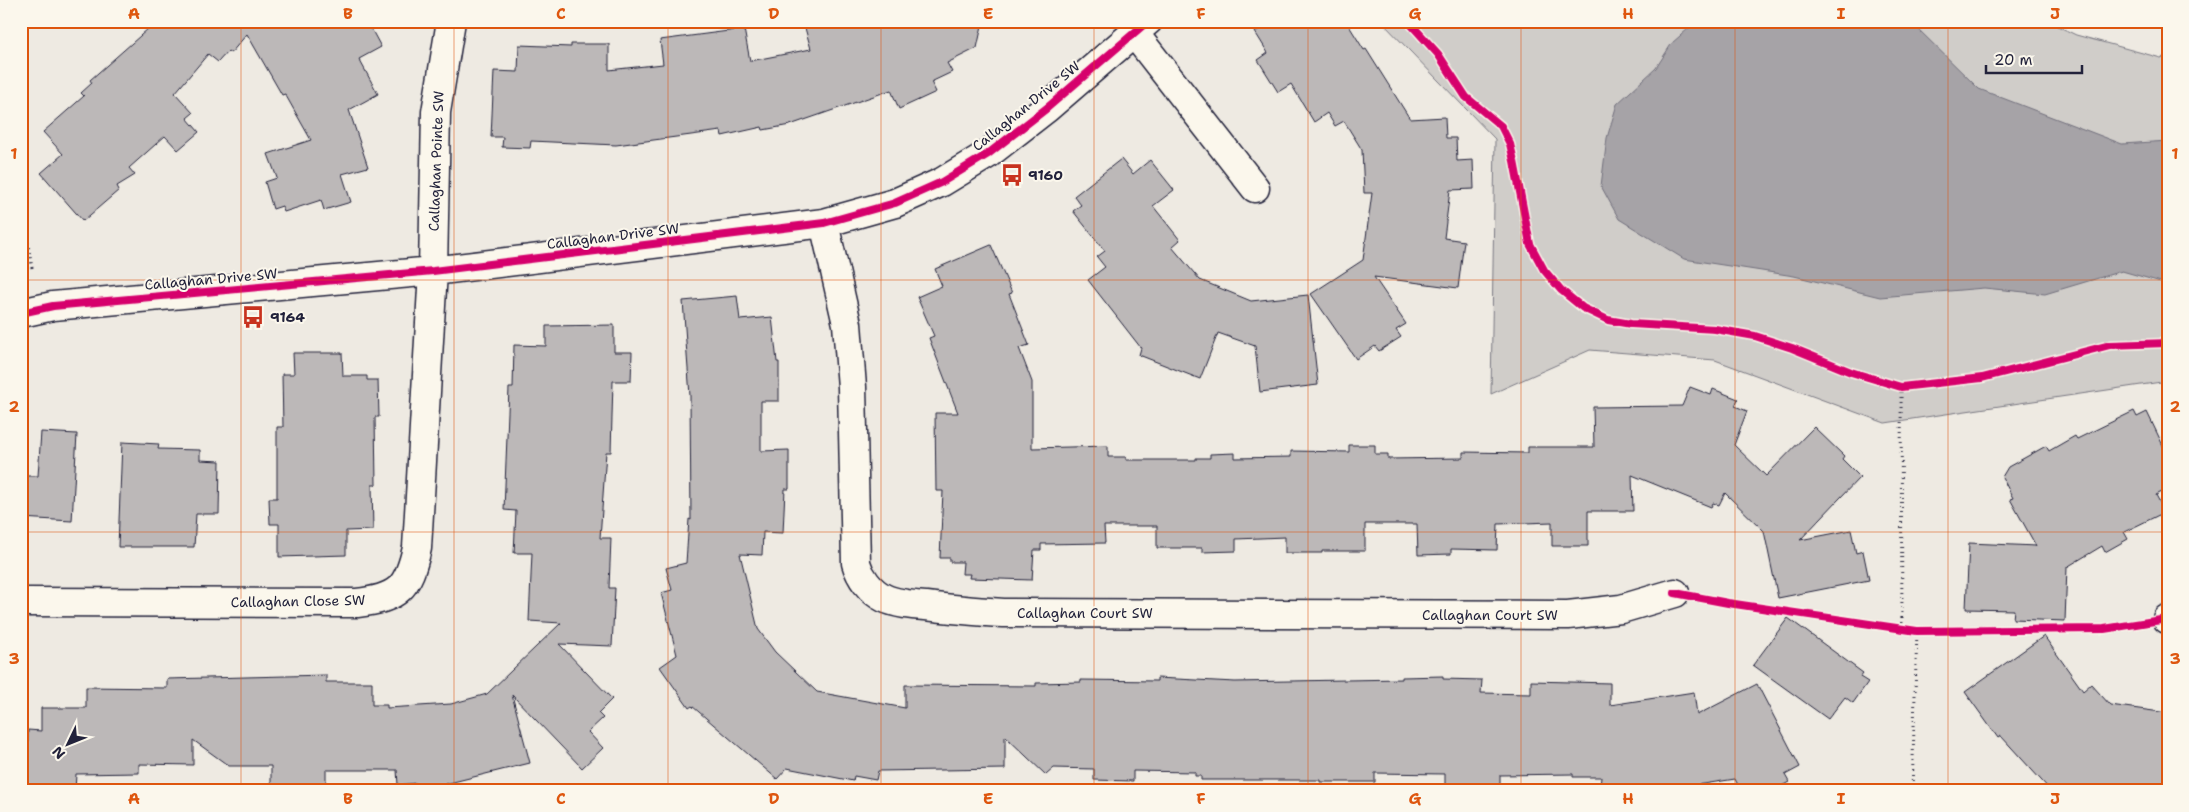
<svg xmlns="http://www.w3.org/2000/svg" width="2189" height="812" viewBox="0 0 2189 812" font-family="'Shantell Sans',sans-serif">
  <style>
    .green { fill: #d0cdc9; stroke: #797882 }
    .water { fill: #a6a3a7; stroke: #716f7c }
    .building { fill: #bcb8b8; stroke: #22223b }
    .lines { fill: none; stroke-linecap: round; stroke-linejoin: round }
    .minor-casing { stroke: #22223b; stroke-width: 31 }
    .path { stroke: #22223b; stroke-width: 3; stroke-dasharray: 1 4; stroke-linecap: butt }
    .minor { stroke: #fbf7ec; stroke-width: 28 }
    .cycleway-casing { stroke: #fbf7ec; stroke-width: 11 }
    .cycleway { stroke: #d6006c; stroke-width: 8 }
    .grid { fill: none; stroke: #de560e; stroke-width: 1; stroke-opacity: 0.55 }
    .labels { text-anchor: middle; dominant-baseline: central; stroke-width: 4; stroke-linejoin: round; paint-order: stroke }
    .street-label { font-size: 14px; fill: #22223b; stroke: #fbf7ec }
    .poi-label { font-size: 14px; font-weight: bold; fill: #22223b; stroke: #fbf7ec; text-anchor: start }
    .neatline { fill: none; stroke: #de560e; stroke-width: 2 }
    .grid-label { font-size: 16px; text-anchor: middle; font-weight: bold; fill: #de560e }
  </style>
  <rect width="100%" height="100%" fill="#eeeae2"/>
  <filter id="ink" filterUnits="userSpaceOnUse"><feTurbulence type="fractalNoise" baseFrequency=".02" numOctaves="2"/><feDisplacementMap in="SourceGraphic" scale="10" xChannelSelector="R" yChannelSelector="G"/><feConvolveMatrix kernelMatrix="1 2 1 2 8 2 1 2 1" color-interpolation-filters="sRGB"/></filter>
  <g filter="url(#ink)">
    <path class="green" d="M 1381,21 L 2047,21 L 2076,35 L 2161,58 L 2168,55 L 2168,381 L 1885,423 L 1715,360 L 1590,350 L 1491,394 L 1495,139 Z"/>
    <path class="water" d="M 1697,21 L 1910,21 L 1979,89 L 2122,144 L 2168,141 L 2168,284 L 2122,271 L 2045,294 L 1984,288 L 1880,297 L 1794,276 L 1684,259 L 1619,219 L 1601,186 L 1607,138 L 1617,104 L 1656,68 L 1672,43 Z"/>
    <path class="building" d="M 157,21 L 367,21 L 381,47 L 359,59 L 378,94 L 349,110 L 368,167 L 342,174 L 351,202 L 324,210 L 321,200 L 284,212 L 282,206 L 273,209 L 265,182 L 277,178 L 268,154 L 311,140 L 285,94 L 282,95 L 247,34 L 231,53 L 228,51 L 218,62 L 208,54 L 175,93 L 193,113 L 187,118 L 199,132 L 178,150 L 165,136 L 129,168 L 135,175 L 117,186 L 119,190 L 83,221 L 41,173 L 63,154 L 43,132 L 84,96 L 81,93 L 92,83 L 90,80 Z
      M 803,21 L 983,21 L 977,48 L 947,63 L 952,72 L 931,82 L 936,92 L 899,109 L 891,90 L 790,125 L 763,130 L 762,127 L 722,136 L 721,131 L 616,145 L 531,141 L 530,148 L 502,147 L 503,137 L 491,137 L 494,71 L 518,72 L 519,45 L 571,47 L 571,44 L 609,44 L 609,70 L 663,64 L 660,40 L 744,29 L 750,61 L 811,49 Z
      M 1272,21 L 1346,21 L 1364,50 L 1366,49 L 1410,119 L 1445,117 L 1446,138 L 1456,138 L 1457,161 L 1473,160 L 1474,189 L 1450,190 L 1444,238 L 1464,241 L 1458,288 L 1374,277 L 1406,324 L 1396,330 L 1401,337 L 1379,351 L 1375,346 L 1356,359 L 1311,294 L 1363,260 L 1372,193 L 1364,193 L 1362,150 L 1344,121 L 1335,126 L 1327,113 L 1314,122 L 1291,84 L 1278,92 L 1258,60 L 1268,53 L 1255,32 Z
      M 1121,159 L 1133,174 L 1150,160 L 1174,190 L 1153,206 L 1180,240 L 1172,247 L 1200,280 L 1251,301 L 1308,295 L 1318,385 L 1260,392 L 1255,346 L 1218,333 L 1200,379 L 1139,355 L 1141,348 L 1088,280 L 1105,267 L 1097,257 L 1105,251 L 1073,211 L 1081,205 L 1074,196 Z
      M 991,245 L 1012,293 L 1009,294 L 1029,345 L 1019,348 L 1032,382 L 1032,448 L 1108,446 L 1108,457 L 1126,457 L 1126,460 L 1196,460 L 1196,458 L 1210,458 L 1210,454 L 1235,453 L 1235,458 L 1291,457 L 1291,451 L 1349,452 L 1349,445 L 1375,445 L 1375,454 L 1388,454 L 1388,459 L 1463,458 L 1463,452 L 1528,453 L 1528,447 L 1594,447 L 1593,407 L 1682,406 L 1690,387 L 1711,395 L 1713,389 L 1738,399 L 1735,406 L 1747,411 L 1734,445 L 1766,476 L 1814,427 L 1844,456 L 1842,459 L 1860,477 L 1800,540 L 1851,530 L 1856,553 L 1863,551 L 1869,580 L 1778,598 L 1764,531 L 1725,493 L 1719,505 L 1713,503 L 1711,507 L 1632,475 L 1633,511 L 1588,511 L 1588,546 L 1552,546 L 1552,522 L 1498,524 L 1497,550 L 1451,549 L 1451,554 L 1418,555 L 1417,524 L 1365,524 L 1365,551 L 1322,551 L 1322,553 L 1285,553 L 1285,537 L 1236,539 L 1236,551 L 1202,552 L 1202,548 L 1157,548 L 1157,526 L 1104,526 L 1105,543 L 1041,544 L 1041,550 L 1034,550 L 1032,580 L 969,578 L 970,574 L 962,574 L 963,562 L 950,562 L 950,558 L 940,558 L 943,491 L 936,491 L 935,413 L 958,413 L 929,338 L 934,336 L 917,297 L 942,286 L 935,269 Z
      M 737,296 L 740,320 L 772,317 L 777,362 L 779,362 L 779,401 L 761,401 L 761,451 L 789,450 L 789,489 L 785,489 L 783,533 L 763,532 L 762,555 L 740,554 L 758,629 L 775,652 L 817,692 L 905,708 L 905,685 L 1036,686 L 1036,683 L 1081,682 L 1081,680 L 1157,681 L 1157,678 L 1235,682 L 1402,679 L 1402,677 L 1443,676 L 1443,679 L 1482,680 L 1481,693 L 1531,694 L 1531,681 L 1610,683 L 1610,705 L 1694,692 L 1697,715 L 1757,684 L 1800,767 L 1785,775 L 1789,782 L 1772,791 L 1741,791 L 1735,779 L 1691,786 L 1691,791 L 1645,791 L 1645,786 L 1600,787 L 1601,777 L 1573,777 L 1573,774 L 1500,775 L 1500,785 L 1445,785 L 1445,774 L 1375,773 L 1375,782 L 1320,782 L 1320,780 L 1201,780 L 1201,776 L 1195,776 L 1195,772 L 1133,771 L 1133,781 L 1094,780 L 1094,769 L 1054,768 L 1046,775 L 1005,736 L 1005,769 L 878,771 L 876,780 L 854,776 L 853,781 L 787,768 L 777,779 L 692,706 L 689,708 L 660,667 L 677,655 L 661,593 L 672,590 L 666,568 L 686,563 L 689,519 L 691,520 L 690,396 L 683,301 Z
      M 614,325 L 614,352 L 632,352 L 631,381 L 613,381 L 611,452 L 606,452 L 600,538 L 611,538 L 609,588 L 615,588 L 612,646 L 559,644 L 612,699 L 598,713 L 603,718 L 588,732 L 603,748 L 582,768 L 512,695 L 530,763 L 441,785 L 441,791 L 417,791 L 416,783 L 398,785 L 397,770 L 326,770 L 326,785 L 271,785 L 271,766 L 229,766 L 193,740 L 193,765 L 139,764 L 139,773 L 76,774 L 75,791 L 27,791 L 28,730 L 41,731 L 41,708 L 86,708 L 86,687 L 167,688 L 167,679 L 326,675 L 326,682 L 372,682 L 372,705 L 387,705 L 387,708 L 451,704 L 487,694 L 561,623 L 529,621 L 532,553 L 514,553 L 516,511 L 504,510 L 509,388 L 513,388 L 514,345 L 546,346 L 546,326 Z
      M 293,353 L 342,353 L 343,376 L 367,376 L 367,380 L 378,380 L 379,417 L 375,417 L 376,485 L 372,485 L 373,530 L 346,531 L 346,555 L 279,557 L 279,524 L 270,524 L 269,498 L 277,498 L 277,427 L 283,427 L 282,374 L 294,374 Z
      M 2134,411 L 2137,417 L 2147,412 L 2168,456 L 2168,489 L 2156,495 L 2165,512 L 2124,532 L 2128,539 L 2105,552 L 2102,546 L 2067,567 L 2065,621 L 2013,619 L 2014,610 L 1966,609 L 1969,543 L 2036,546 L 2010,499 L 2013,498 L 2002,477 L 2008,467 L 2046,446 L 2049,451 L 2075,436 L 2077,439 Z
      M 41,432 L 77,434 L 72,521 L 21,518 L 21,476 L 38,476 Z
      M 122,442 L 159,444 L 158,449 L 200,450 L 200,460 L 220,461 L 219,514 L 196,514 L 194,547 L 118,547 Z
      M 1788,618 L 1863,673 L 1860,677 L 1868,682 L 1853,703 L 1845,697 L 1828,719 L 1753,665 Z
      M 2044,636 L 2083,691 L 2091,684 L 2110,705 L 2168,713 L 2168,791 L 2051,791 L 2001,736 L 1998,738 L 1965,692 Z"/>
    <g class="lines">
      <defs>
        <path id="minor" d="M 1134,33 L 1255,188
          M 824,223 L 847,324 L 852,387 L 856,563 C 860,577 870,591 884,598 C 897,604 912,605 926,606 C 952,609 978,612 1004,613 L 1568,615 L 1621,609 L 1675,593
          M 21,313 L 53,306 L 433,271 L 824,223 L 895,203 L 942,182 L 988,154 L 1047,108 L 1148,21
          M 21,602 L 357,603 C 399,598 408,588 417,548 L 433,271 L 436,112 L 451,21
          M 2167,619 L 2168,619"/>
      </defs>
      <use href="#minor" class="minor-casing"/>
      <path class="path" d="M 21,203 L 32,268
        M 1901,387 L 1902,630
        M 1912,791 L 1917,631"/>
      <use href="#minor" class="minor"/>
      <defs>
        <path id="cycleway" d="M 1408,21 L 1438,54 L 1466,97 L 1501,126 L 1510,144 L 1514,161 L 1530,244 L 1544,270 L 1561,290 L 1583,308 L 1608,320 L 1631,324 L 1715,329 L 1755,336 L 1792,348 L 1851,372 L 1901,387 L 1982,378 L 2110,345 L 2168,343
          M 21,313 L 53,306 L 433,271 L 824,223 L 895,203 L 942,182 L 988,154 L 1047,108 L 1148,21
          M 1675,593 L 1728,603 L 1917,631 L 2104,629 L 2167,619"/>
      </defs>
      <use href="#cycleway" class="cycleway-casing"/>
      <use href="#cycleway" class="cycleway"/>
    </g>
  </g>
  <path class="grid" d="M 241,21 L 241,791M 454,21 L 454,791M 668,21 L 668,791M 881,21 L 881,791M 1094,21 L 1094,791M 1308,21 L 1308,791M 1521,21 L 1521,791M 1735,21 L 1735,791M 1948,21 L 1948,791M 21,280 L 2168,280M 21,532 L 2168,532"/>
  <defs>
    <symbol id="bus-bare" viewBox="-9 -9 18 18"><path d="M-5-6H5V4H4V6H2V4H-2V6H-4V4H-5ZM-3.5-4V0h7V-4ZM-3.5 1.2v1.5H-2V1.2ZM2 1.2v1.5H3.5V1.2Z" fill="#c8321e" stroke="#fbf7ec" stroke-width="2.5" paint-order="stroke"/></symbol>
  </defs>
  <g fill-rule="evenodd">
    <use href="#bus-bare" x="996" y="159" width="32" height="32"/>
    <use href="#bus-bare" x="237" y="301" width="32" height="32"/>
  </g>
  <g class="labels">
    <g class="street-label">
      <text transform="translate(1026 106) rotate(-39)">Callaghan Drive SW</text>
      <text transform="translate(436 161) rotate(-88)">Callaghan Pointe SW</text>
      <text transform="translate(613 236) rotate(-7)">Callaghan Drive SW</text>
      <text transform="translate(211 279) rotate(-5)">Callaghan Drive SW</text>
      <text transform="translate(298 601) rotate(-1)">Callaghan Close SW</text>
      <text x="1085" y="613">Callaghan Court SW</text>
      <text x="1490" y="615">Callaghan Court SW</text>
    </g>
    <g class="poi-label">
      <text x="1028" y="175">9160</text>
      <text x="270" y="317">9164</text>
    </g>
  </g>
  <rect width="2189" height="812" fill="none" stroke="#fbf7ec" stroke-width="55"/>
  <g transform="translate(68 744) rotate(227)" stroke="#fbf7ec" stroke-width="4" paint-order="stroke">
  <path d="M0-4L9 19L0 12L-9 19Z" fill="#22223b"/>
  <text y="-8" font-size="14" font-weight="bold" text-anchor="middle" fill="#22223b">N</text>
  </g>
  <path d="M1986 65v8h96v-8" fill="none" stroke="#22223b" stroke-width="2.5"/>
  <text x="1994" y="65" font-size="15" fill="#22223b" stroke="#fbf7ec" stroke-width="4" paint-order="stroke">20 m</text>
  <rect x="28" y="28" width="2134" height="756" class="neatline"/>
  <g class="grid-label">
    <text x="134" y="19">A</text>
    <text x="348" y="19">B</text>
    <text x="561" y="19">C</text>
    <text x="774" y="19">D</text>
    <text x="988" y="19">E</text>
    <text x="1201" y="19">F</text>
    <text x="1415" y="19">G</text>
    <text x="1628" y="19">H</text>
    <text x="1841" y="19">I</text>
    <text x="2055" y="19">J</text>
    <text x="14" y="159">1</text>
    <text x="2175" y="159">1</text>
    <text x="14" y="412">2</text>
    <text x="2175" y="412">2</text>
    <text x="14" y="664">3</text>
    <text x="2175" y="664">3</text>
    <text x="134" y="804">A</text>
    <text x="348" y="804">B</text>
    <text x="561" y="804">C</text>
    <text x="774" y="804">D</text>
    <text x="988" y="804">E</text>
    <text x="1201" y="804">F</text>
    <text x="1415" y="804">G</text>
    <text x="1628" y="804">H</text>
    <text x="1841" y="804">I</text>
    <text x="2055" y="804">J</text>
  </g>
</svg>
